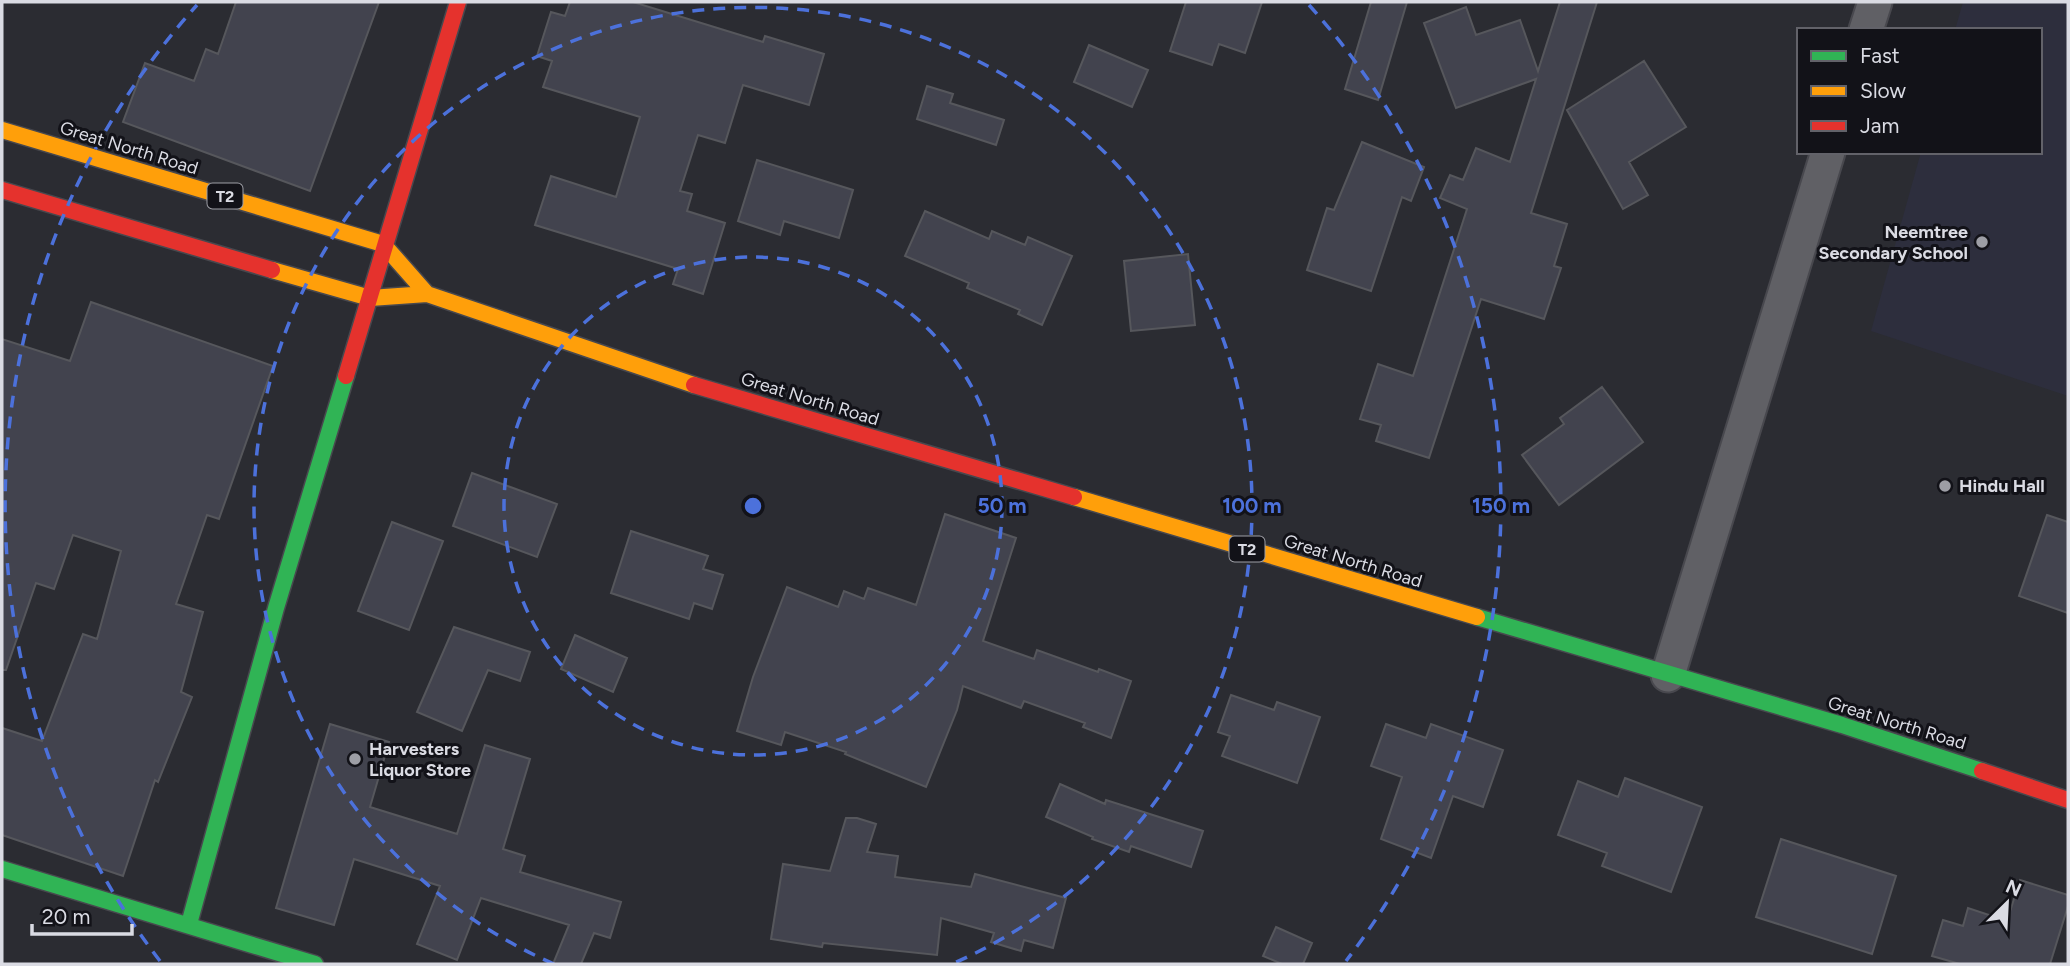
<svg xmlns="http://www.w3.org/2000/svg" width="2070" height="966" viewBox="0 0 2070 966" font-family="Figtree,sans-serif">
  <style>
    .built { fill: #2d2e3d }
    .building { fill: #42434e; stroke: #56575c; stroke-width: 2 }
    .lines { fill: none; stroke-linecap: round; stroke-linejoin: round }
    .street-casing { stroke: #48484e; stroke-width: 37 }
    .fast-casing { stroke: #48484e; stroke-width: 19 }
    .slow-casing { stroke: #48484e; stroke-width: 19 }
    .jam-casing { stroke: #48484e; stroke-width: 19 }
    .street { stroke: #606065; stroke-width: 33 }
    .fast { stroke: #30b455; stroke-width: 16 }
    .slow { stroke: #ff9f0a; stroke-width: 16 }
    .jam { stroke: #e5322d; stroke-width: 16 }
    .ring { fill: none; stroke: #4c71db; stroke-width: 3.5; stroke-dasharray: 12 9 }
    .poi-dot { fill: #9d9ea5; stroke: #121218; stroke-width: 2.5 }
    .labels { text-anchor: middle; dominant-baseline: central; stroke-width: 6; stroke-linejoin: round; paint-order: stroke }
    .shield { fill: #121218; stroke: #9e9fa6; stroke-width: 2 }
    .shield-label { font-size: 16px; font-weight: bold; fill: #dadbe3 }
    .street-label { font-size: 18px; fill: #dadbe3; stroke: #121218 }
    .poi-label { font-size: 18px; font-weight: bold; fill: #dadbe3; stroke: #121218; text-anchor: start }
    .centre { fill: #4c71db; stroke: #121218; stroke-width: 3.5 }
    .ring-label { font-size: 21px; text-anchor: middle; font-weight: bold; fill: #4c71db; stroke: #121218; stroke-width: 6; stroke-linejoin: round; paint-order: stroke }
  </style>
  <rect width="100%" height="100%" fill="#2b2c32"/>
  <path class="built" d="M 1963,2 L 2068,2 L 2068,396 L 1871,331 L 1921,152 L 2040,152 L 2040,30 L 1955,30 Z"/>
  <path class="building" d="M 236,2 L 379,2 L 310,191 L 123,122 L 145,63 L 194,81 L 206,49 L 218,54 Z
    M 570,2 L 633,2 L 763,42 L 765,36 L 824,54 L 809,105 L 743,85 L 725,143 L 698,135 L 680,191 L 692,194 L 687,211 L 725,223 L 703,294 L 673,284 L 678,269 L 535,225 L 551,176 L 616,197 L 640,117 L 543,87 L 552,61 L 537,56 L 551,12 L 565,16 Z
    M 1186,2 L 1262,2 L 1245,53 L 1219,44 L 1212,65 L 1170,51 Z
    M 1371,2 L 1407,2 L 1378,100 L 1345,89 Z
    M 1560,2 L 1597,2 L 1531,213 L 1567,224 L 1554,266 L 1561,268 L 1544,319 L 1481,299 L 1429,458 L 1376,441 L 1381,425 L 1360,419 L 1378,364 L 1413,376 L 1467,209 L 1440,198 L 1450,175 L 1463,180 L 1476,148 L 1510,162 L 1536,79 L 1456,108 L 1424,23 L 1466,7 L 1476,35 L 1520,20 L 1538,71 Z
    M 1089,45 L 1148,70 L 1132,107 L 1074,82 Z
    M 1644,61 L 1686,127 L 1629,162 L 1648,195 L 1623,209 L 1567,110 Z
    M 927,86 L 953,94 L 950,103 L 1004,120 L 996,145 L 917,119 Z
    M 1362,142 L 1424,167 L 1411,201 L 1402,197 L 1371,291 L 1307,270 L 1327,208 L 1334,210 Z
    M 757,160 L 853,190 L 839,238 L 784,221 L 780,235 L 738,221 Z
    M 925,211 L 989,239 L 992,231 L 1025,245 L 1028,237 L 1072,256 L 1042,325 L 1018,314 L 1020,310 L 967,288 L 969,283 L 905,256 Z
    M 1188,254 L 1195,325 L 1131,331 L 1124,261 Z
    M 91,302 L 273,366 L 219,519 L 207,515 L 176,604 L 203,612 L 181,692 L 192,697 L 158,782 L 155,780 L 123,876 L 2,835 L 2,728 L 42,741 L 83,634 L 97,639 L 121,551 L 73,535 L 54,589 L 36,583 L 6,670 L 2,670 L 2,339 L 70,361 Z
    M 1602,387 L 1643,442 L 1559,505 L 1522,455 L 1564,424 L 1560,418 Z
    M 472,473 L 557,504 L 537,557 L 453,526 Z
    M 945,514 L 1016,538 L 983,641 L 1034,659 L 1037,650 L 1098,672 L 1099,669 L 1131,681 L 1111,738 L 1083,727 L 1085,723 L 1024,701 L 1021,708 L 963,686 L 957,710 L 926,787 L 845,754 L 846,752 L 785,732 L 781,745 L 737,731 L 753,677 L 787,587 L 838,607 L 844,591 L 864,599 L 868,588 L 916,605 Z
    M 2047,515 L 2068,522 L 2068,613 L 2019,596 Z
    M 392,522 L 443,541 L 409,630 L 358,611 Z
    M 631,531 L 708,556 L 703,569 L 723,575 L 712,609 L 694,603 L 689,619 L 611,593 Z
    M 454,627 L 530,652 L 520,681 L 488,670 L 462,731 L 417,712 Z
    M 575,635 L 627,658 L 613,692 L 561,669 Z
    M 1231,695 L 1274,710 L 1277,702 L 1320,717 L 1297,783 L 1222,756 L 1230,736 L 1218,732 Z
    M 330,724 L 389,742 L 370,807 L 457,834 L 485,745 L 530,759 L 503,849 L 525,856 L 520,872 L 621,902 L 610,938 L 594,933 L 581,964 L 553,964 L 569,925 L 481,898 L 457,960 L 417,944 L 440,886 L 354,859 L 334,925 L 276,908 Z
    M 1386,724 L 1426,738 L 1431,724 L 1503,750 L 1483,807 L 1453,796 L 1431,858 L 1381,839 L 1402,777 L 1371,766 Z
    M 1625,778 L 1702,807 L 1671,892 L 1602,866 L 1607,853 L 1558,835 L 1578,781 L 1618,797 Z
    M 1060,784 L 1105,804 L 1106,800 L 1203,831 L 1191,867 L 1131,846 L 1129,852 L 1092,839 L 1093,837 L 1046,817 Z
    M 846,818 L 857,818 L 876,824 L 867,852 L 898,856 L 895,877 L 971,887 L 975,874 L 1066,898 L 1053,948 L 1024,940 L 1021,951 L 991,942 L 994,933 L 941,918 L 937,955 L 823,943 L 822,947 L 771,939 L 783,864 L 830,871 Z
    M 1781,839 L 1896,876 L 1872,954 L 1756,917 Z
    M 2020,880 L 2068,895 L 2068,906 L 2050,964 L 1960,964 L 1932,956 L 1943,920 L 1963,926 L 1968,908 L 2007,921 Z
    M 1276,927 L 1312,943 L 1303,964 L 1282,964 L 1263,956 Z"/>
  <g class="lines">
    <defs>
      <path id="street" d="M 1866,30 L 1875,2
        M 1668,675 L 1828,152"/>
      <path id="fast" d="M 1477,617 L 1842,725 L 1982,771
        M 2,869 L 315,964
        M 189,924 L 276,608 L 346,376"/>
      <path id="slow" d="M 2,130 L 383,244 L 427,294
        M 272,270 L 370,298 L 427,294 L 694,385
        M 1074,497 L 1477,617"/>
      <path id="jam" d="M 2,190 L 272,270
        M 346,376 L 458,2
        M 694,385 L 1074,497
        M 1982,771 L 2068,800"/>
    </defs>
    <use href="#street" class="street-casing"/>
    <use href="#fast" class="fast-casing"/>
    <use href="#slow" class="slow-casing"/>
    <use href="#jam" class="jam-casing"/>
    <use href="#street" class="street"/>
    <use href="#fast" class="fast"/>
    <use href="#slow" class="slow"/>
    <use href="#jam" class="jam"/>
  </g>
  <g class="ring">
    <circle cx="753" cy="506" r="249"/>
    <path d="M554 964A499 499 0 1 1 952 964"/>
    <path d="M160 961A748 748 0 0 1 197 5M1309 5A748 748 0 0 1 1346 961"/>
  </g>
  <g class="poi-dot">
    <circle cx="1982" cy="242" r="7"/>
    <circle cx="1945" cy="486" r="7"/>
    <circle cx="355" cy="759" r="7"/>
  </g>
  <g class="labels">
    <g class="shield">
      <rect x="207.5" y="183.5" width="35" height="25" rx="5"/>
      <rect x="1229.5" y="536.5" width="35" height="25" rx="5"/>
    </g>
    <g class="shield-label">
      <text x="225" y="196">T2</text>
      <text x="1247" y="549">T2</text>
    </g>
    <g class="street-label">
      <text transform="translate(129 148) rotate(17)">Great North Road</text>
      <text transform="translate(810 399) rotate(17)">Great North Road</text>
      <text transform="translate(1353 561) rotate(17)">Great North Road</text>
      <text transform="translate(1897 723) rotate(17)">Great North Road</text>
    </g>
    <g class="poi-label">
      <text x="1968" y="232" text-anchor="end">Neemtree<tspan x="1968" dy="21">Secondary School</tspan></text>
      <text x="1959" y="486">Hindu Hall</text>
      <text x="369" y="749">Harvesters<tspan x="369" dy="21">Liquor Store</tspan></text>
    </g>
  </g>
  <circle cx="753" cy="506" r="10" class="centre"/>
  <g class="ring-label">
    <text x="1002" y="513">50 m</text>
    <text x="1252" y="513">100 m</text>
    <text x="1501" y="513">150 m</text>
  </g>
  <rect width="2070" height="966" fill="none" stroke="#dadbe3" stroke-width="7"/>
  <rect x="1797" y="28" width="245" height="126" fill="#121218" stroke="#626269" stroke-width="2"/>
  <rect x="1811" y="51" width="35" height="10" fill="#30b455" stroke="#626269" stroke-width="2"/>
  <text x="1860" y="63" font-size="21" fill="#dadbe3">Fast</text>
  <rect x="1811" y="86" width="35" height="10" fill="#ff9f0a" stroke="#626269" stroke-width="2"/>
  <text x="1860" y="98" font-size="21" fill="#dadbe3">Slow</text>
  <rect x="1811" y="121" width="35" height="10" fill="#e5322d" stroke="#626269" stroke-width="2"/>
  <text x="1860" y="133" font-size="21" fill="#dadbe3">Jam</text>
  <g transform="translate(2007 903) rotate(24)" stroke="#121218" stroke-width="5" paint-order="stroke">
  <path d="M0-5L12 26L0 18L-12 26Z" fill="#dadbe3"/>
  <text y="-10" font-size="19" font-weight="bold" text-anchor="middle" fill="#dadbe3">N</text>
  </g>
  <path d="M32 924v10h100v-10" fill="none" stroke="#dadbe3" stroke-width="3.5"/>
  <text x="42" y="924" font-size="21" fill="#dadbe3" stroke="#121218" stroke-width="5" paint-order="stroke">20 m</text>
</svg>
